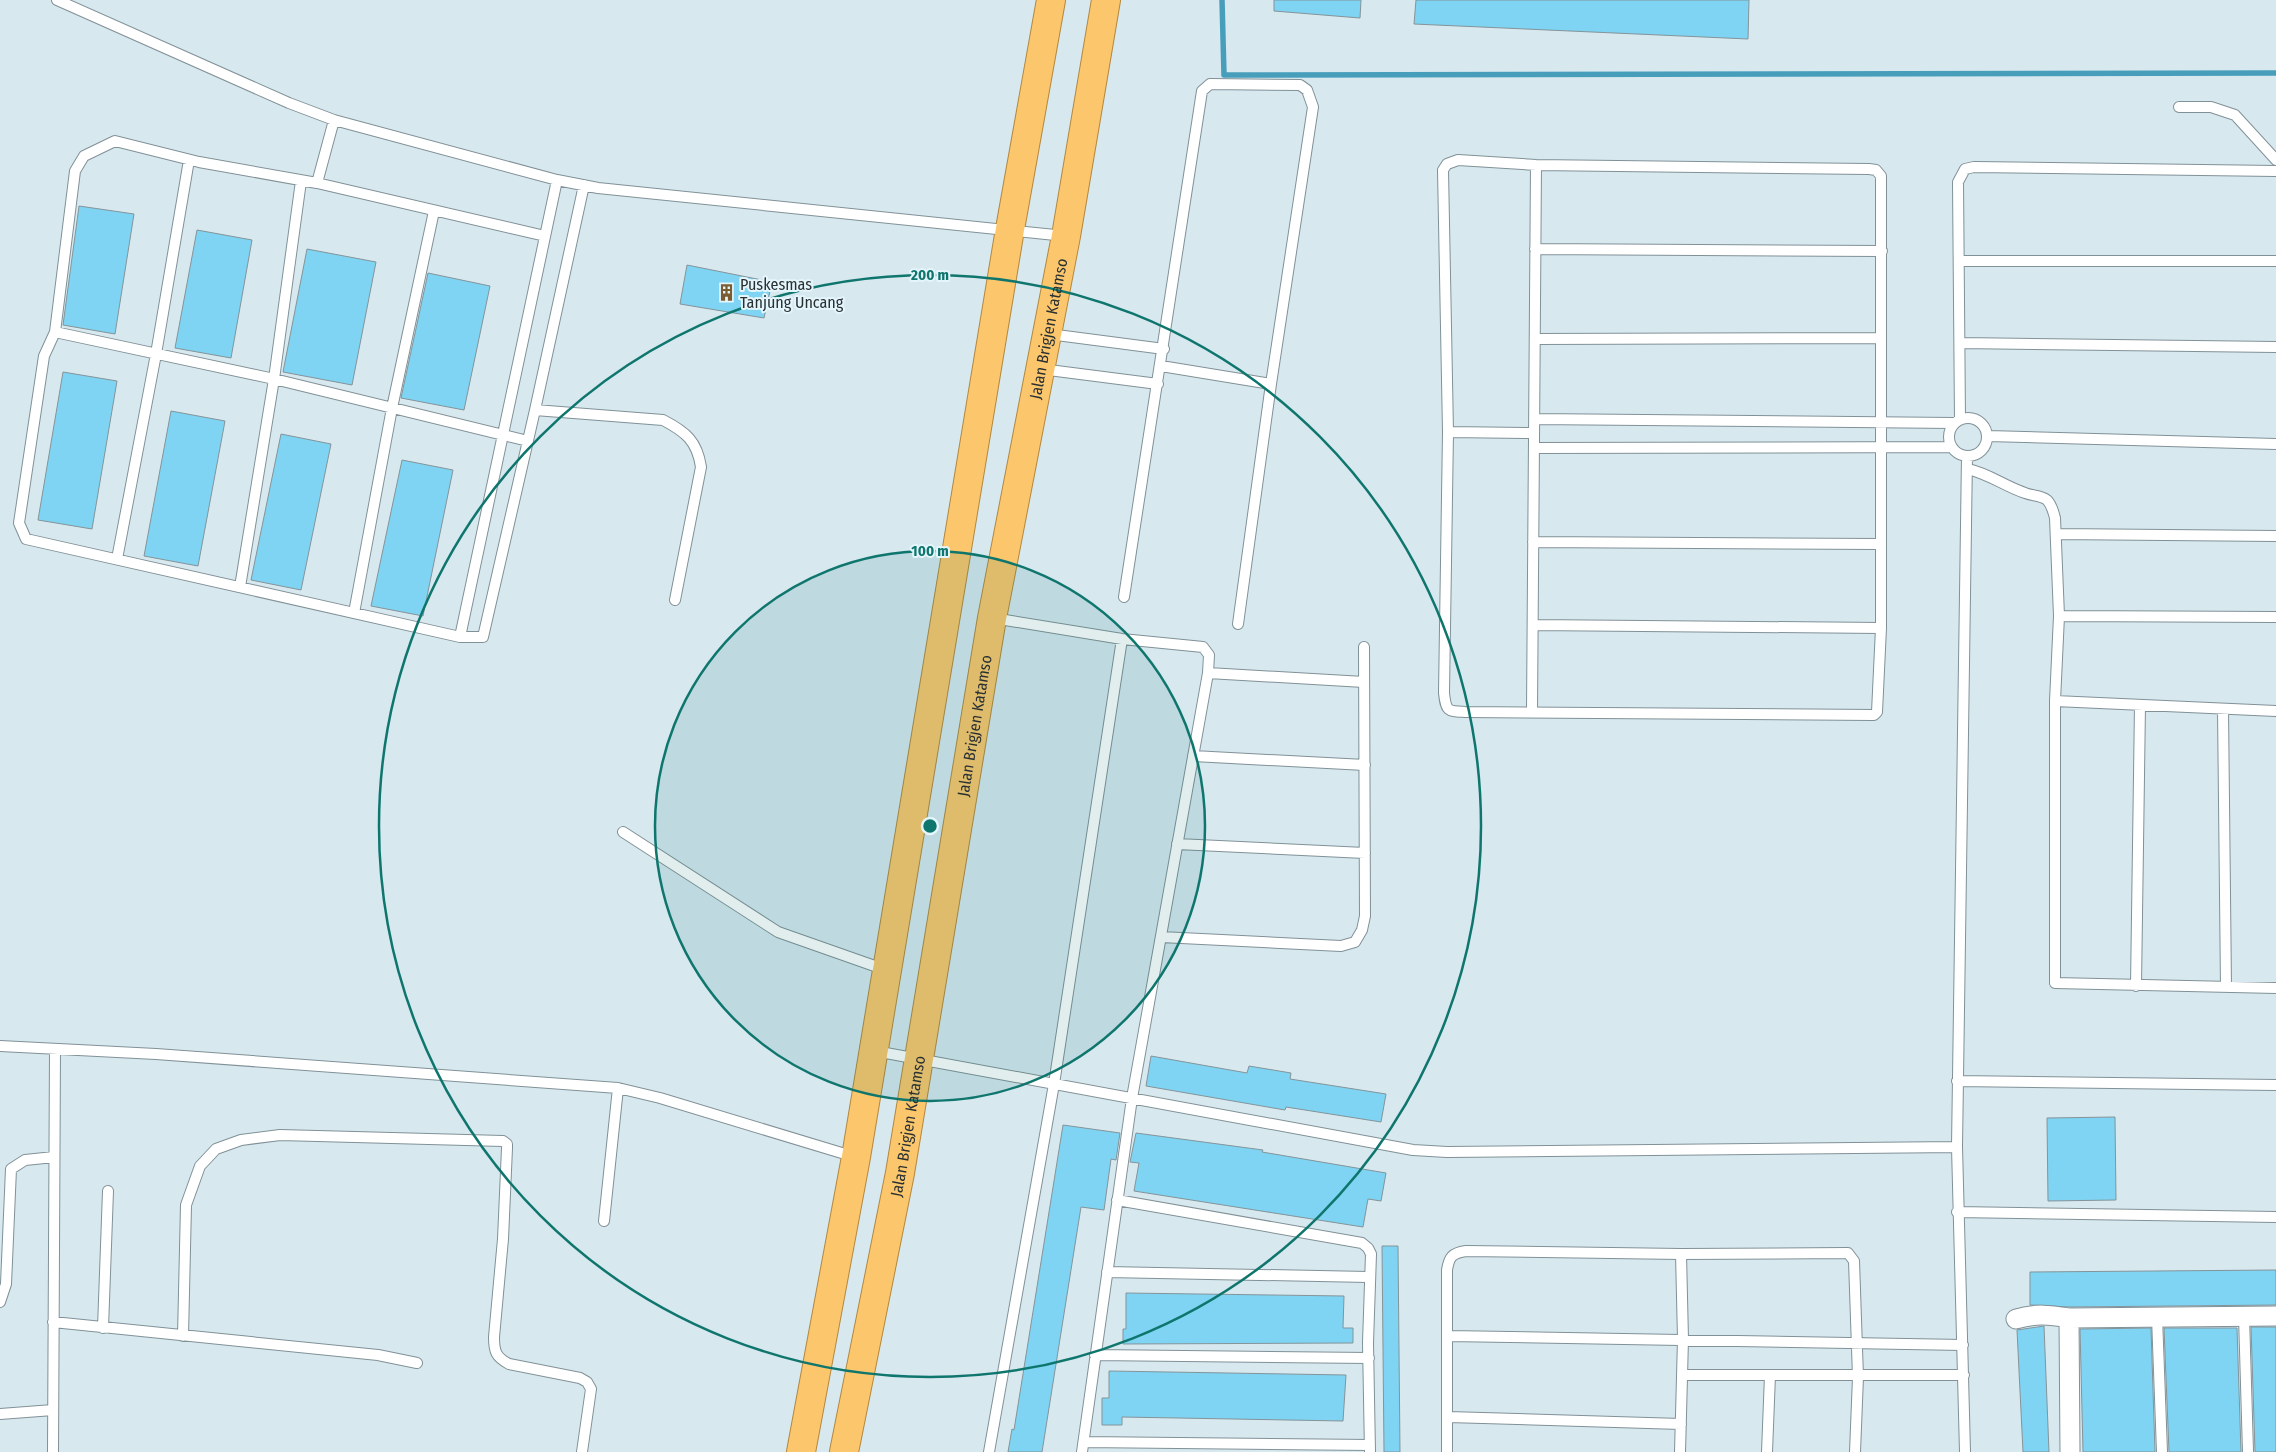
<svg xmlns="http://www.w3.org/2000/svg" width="2276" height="1452" viewBox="0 0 2276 1452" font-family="'Fira Sans Condensed',sans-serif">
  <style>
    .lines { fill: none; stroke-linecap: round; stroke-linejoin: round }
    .stream { stroke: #479ebb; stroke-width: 5.5 }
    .building { fill: #7ed4f2; stroke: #84949a }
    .service-casing { stroke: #819197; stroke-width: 12 }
    .minor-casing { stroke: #819197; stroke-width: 21 }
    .trunk-casing { stroke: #b28840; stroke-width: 30 }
    .service { stroke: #fff; stroke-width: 10 }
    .minor { stroke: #fff; stroke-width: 19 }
    .trunk { stroke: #fcc66c; stroke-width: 28 }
    .ring { fill: none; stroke: #0f766e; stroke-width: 2.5 }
    .labels { text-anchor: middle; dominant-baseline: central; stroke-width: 4; stroke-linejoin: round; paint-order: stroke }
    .poi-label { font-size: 16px; fill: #293032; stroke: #e4f5fc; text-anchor: start }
    .street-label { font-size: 16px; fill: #293032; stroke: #e4f5fc }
    .centre { fill: #0f766e; stroke: #e4f5fc; stroke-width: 2.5 }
    .ring-label { font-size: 15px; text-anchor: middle; font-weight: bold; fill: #0f766e; stroke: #e4f5fc; stroke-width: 4; stroke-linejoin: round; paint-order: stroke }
  </style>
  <rect width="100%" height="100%" fill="#d7e8ef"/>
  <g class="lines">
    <path class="stream" d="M 1222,0 L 1224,75 L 2276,73"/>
  </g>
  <path class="building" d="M 1274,0 L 1361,0 L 1360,18 L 1274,11 Z
    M 1416,0 L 1749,0 L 1748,39 L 1414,24 Z
    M 79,206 L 134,214 L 115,334 L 63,325 Z
    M 197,230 L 252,240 L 231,358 L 175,348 Z
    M 307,249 L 376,262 L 352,385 L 283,372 Z
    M 687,265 L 772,282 L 764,318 L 680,304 Z
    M 428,273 L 490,286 L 464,410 L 401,398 Z
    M 63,372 L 117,381 L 92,529 L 38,520 Z
    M 171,411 L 225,421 L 198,566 L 144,556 Z
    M 281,434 L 331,444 L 301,590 L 251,580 Z
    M 402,460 L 453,470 L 423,616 L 371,606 Z
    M 1151,1056 L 1247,1073 L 1249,1066 L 1291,1073 L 1290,1079 L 1386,1094 L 1381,1122 L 1286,1107 L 1285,1110 L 1146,1086 Z
    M 2115,1117 L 2116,1200 L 2048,1201 L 2047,1118 Z
    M 1063,1125 L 1120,1133 L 1116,1160 L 1111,1159 L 1104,1210 L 1081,1207 L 1042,1452 L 1008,1452 L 1012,1429 L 1014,1430 Z
    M 1136,1133 L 1263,1150 L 1262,1152 L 1386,1173 L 1381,1201 L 1368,1199 L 1363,1227 L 1134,1191 L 1139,1163 L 1130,1162 Z
    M 1382,1246 L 1398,1246 L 1400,1452 L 1384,1452 Z
    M 2276,1270 L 2276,1305 L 2069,1307 L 2030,1305 L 2030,1272 Z
    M 1126,1293 L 1344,1296 L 1343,1328 L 1353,1328 L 1353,1343 L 1123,1344 L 1123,1329 L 1126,1329 Z
    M 2044,1326 L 2049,1452 L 2023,1452 L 2017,1330 Z
    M 2251,1327 L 2276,1327 L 2276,1452 L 2255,1452 Z
    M 2151,1328 L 2155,1452 L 2083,1452 L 2080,1329 Z
    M 2164,1328 L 2237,1328 L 2241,1452 L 2169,1452 Z
    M 1109,1371 L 1346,1375 L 1343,1421 L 1122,1417 L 1122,1425 L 1102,1425 L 1102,1398 L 1109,1398 Z"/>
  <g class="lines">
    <defs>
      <path id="service" d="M 57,0 L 289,103 L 334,120 L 557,180 L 598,188 L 1065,236
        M 2179,107 L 2211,107 L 2235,115 L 2276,160
        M 1458,160 L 1536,165 L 1869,169 L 1876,170 L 1881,176 L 1881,628 L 1877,712 L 1874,715 L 1465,712 C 1448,711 1446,712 1444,693 L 1448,432 L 1443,170 L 1447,164 Z
        M 317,183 L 334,120
        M 545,236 L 317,183 L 199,162 L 115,141 L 84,156 L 75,171 L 55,332 L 44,356 L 19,523 L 26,539 L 460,637 L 483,637 L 535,410 L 584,185
        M 1535,249 L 1882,251
        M 1960,261 L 2276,261
        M 55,332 L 274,379 L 528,441
        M 1049,334 L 1164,349
        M 1535,339 L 1881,338
        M 1961,343 L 2276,347
        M 1161,366 L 1271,384
        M 1041,369 L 1158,384
        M 535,410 L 663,420 C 686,432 697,441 701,467 L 675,600
        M1949 437a19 19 0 1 1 38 0a19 19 0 1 1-38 0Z
        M 1534,419 L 1954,423
        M 1960,420 L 1958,182 L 1965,169 L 1974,167 L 2276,171
        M 1448,432 L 1534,433
        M 1988,436 L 2276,444
        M 1534,448 L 1951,447
        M 1967,469 C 1988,473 2004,486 2025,493 C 2032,496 2041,495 2047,500 C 2052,505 2053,511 2055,518 L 2059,616 L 2055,701 L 2055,983 L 2276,988
        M 2056,534 L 2276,536
        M 1533,542 L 1880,544
        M 117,559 L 156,354 L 189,160
        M 240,587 L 274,379 L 301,181
        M 1124,597 L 1202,91 L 1210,84 L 1300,85 L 1307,90 L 1313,107 L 1271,384 L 1238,624
        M 354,613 L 392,408 L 434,211
        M 2059,616 L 2276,617
        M 993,618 L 1122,639 L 1203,647 L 1209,655 L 1208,673 L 1132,1098 L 1082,1452
        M 1533,625 L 1881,628
        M 460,637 L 557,180
        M 1208,673 L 1364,682
        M 2055,701 L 2276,711
        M 2223,709 L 2226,987
        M 1532,712 L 1536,165
        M 1193,756 L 1365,765
        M 623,832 L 778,932 L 886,970
        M 1177,844 L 1365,853
        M 1161,937 L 1341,946 L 1355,942 L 1362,930 L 1365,916 L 1364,647
        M 2136,986 L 2140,705
        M 0,1046 L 156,1054 L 618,1088 L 660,1098 L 855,1157
        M 875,1051 L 1413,1150 L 1447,1152 L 1957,1147
        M 1957,1081 L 2276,1085
        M 1117,1200 L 1362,1243 L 1368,1248 L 1371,1254 L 1368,1343 L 1370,1452
        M 1957,1212 L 2276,1217
        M 604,1221 L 618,1088
        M 1107,1272 L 1368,1277
        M 0,1302 L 6,1284 L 11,1169 L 25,1160 L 54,1157
        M 2244,1316 L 2248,1452
        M 2157,1317 L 2162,1452
        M 53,1322 L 378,1355 L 417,1363
        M 103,1328 L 108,1191
        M 183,1336 L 186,1205 L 200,1166 L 216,1149 L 241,1140 L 280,1135 L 503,1141 L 507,1144 L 507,1148 L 503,1239 L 494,1337 C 494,1352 496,1357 509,1364 L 580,1378 L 587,1382 L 591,1389 L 582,1452
        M 1448,1336 L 1963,1345
        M 1095,1355 L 1369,1358
        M 1682,1375 L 1964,1375
        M 0,1414 L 53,1410
        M 1448,1417 L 1681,1424
        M 1084,1442 L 1370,1445
        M 53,1452 L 55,1049
        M 989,1452 L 1054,1084 L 1122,639
        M 1447,1452 L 1447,1270 C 1449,1257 1452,1253 1466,1251 L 1681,1254 L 1848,1253 L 1854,1261 L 1858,1377 L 1855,1452
        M 1680,1452 L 1683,1339 L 1681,1254
        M 1767,1452 L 1770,1375
        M 1965,1452 L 1957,1147 L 1967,456"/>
      <path id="minor" d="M 2069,1318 L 2070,1452
        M 2016,1319 C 2035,1313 2050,1315 2069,1318 L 2276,1316"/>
      <g id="trunk">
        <path d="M 801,1452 L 856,1157 L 1010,229 L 1051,0"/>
        <path id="s1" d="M 844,1452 L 900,1173 L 992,618 L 1066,236 L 1106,0"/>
      </g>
    </defs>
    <use href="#service" class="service-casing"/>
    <use href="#minor" class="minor-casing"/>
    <use href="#trunk" class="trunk-casing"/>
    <use href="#service" class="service"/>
    <use href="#minor" class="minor"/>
    <use href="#trunk" class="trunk"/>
  </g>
  <circle cx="930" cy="826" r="275" fill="#0f766e" fill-opacity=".12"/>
  <g class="ring">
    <circle cx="930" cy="826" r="275"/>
    <circle cx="930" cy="826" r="551"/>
  </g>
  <defs>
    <symbol id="building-bare" viewBox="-9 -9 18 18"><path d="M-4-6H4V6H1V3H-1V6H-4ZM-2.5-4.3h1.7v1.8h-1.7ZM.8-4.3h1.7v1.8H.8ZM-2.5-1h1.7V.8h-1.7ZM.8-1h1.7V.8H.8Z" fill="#795c30" stroke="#e4f5fc" stroke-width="2.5" paint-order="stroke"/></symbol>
  </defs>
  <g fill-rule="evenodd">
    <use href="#building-bare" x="714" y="280" width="25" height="25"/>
  </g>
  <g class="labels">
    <g class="poi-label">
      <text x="740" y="284">Puskesmas<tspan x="740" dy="18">Tanjung Uncang</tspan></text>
    </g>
    <g class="street-label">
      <text stroke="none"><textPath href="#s1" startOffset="1142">Jalan Brigjen Katamso</textPath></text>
      <text stroke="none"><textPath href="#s1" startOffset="738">Jalan Brigjen Katamso</textPath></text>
      <text stroke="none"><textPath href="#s1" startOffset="332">Jalan Brigjen Katamso</textPath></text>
    </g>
  </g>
  <circle cx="930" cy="826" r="8" class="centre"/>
  <g class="ring-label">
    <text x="930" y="280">200 m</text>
    <text x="930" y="556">100 m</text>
  </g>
</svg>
